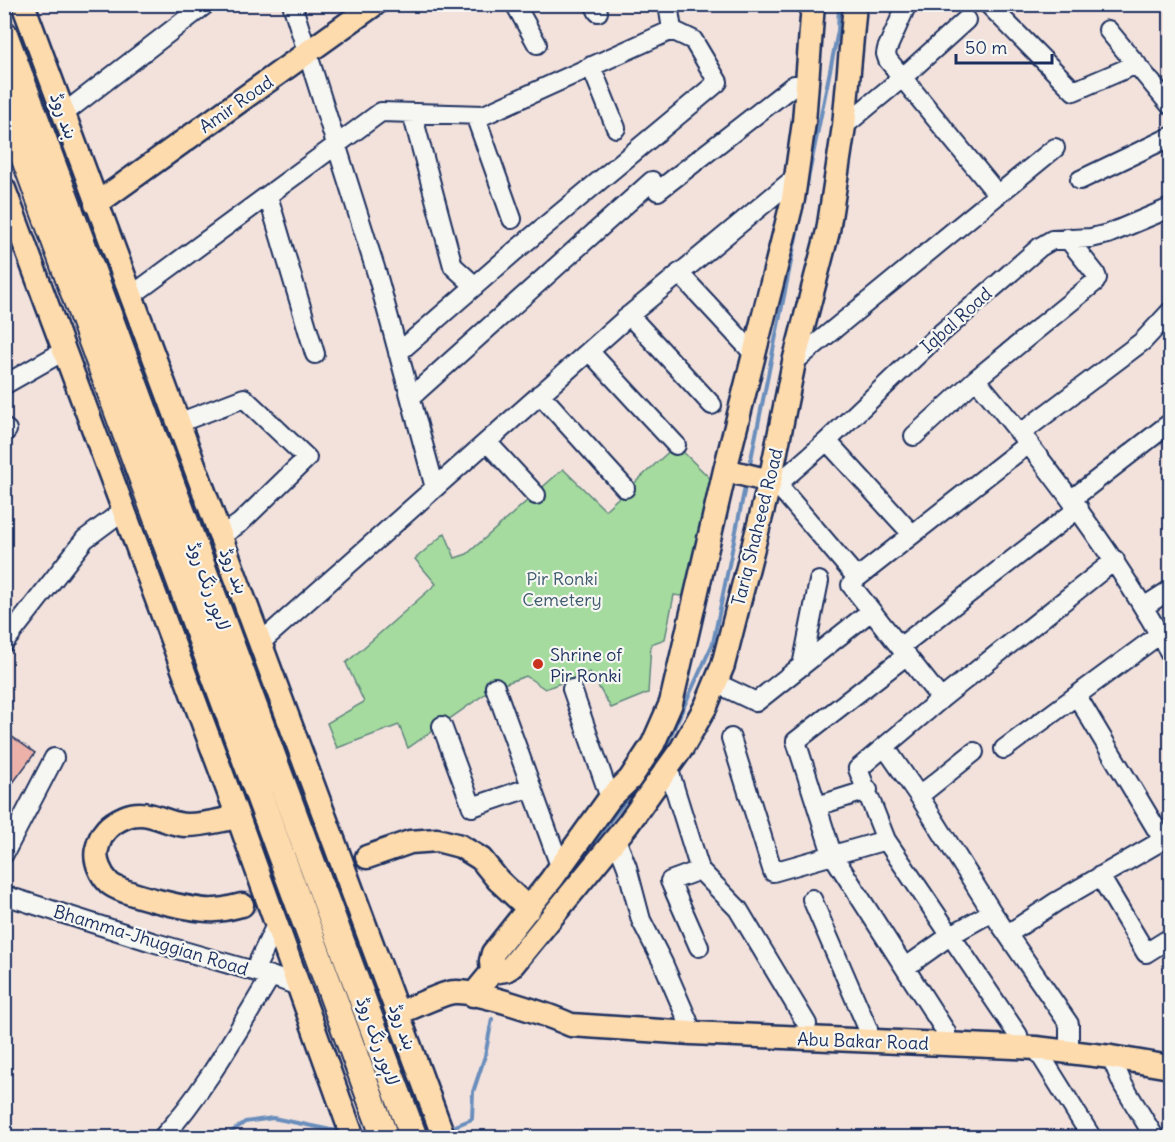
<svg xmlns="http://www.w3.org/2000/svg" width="1175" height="1142" viewBox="0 0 1175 1142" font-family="Delius,'Playpen Sans Arabic',sans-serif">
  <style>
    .green { fill: #a5db9e; stroke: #60857e; stroke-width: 1.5 }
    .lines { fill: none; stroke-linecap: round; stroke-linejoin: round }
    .stream { stroke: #6a8ebc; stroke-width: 4 }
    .building { fill: #ecb2a9; stroke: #1b2f5e; stroke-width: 1.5 }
    .major-tunnel { stroke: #c8bec3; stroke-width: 22; stroke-dasharray: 22 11; stroke-linecap: butt }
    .minor-casing { stroke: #1b2f5e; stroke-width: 22 }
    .major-casing { stroke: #1b2f5e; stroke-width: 27 }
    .highway-casing { stroke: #1b2f5e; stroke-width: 30 }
    .minor { stroke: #f6f6f2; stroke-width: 18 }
    .major { stroke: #fedbac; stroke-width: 22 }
    .highway { stroke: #fedbac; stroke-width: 26 }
    .poi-dot { fill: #c8321e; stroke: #f6f6f2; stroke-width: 2 }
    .labels { text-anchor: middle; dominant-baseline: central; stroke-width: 4.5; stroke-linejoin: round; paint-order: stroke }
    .street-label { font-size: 18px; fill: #1b2f5e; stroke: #f6f6f2 }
    .park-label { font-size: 18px; fill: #3e5a6e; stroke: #f6f6f2 }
    .poi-label { font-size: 18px; fill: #1b2f5e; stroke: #f6f6f2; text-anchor: start }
  </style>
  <rect width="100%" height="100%" fill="#f3e2dc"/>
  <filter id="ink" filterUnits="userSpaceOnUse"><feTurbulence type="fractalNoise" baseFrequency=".0167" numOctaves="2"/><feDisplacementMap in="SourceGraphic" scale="12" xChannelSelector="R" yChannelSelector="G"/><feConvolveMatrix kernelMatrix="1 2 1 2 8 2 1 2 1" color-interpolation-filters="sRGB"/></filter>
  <g filter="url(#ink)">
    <path class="green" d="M 676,445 L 721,489 L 696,598 L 674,595 L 665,639 L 651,644 L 648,693 L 611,708 L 590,672 L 545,689 L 526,676 L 495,687 L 408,748 L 399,725 L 337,748 L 327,723 L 364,702 L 346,663 L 436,584 L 415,559 L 445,533 L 455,558 L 467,554 L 563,469 L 605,510 Z"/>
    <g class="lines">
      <path class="stream" d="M 806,189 L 838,31 L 839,4
        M 749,469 L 800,217
        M 647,773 L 663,752 L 713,643 L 746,482
        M 517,942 L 635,788
        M 448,1129 L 472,1119 L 473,1092 L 485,1056 L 492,1019
        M 223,1138 L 245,1122 L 273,1118 L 336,1131"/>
    </g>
    <path class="building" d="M 4,731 L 35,753 L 4,795 Z"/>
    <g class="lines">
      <path class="major-tunnel" d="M 242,905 L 367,857"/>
      <defs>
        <path id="minor" d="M 292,4 L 377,274 L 435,488
          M 515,4 L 537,44
          M 594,4 L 598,12
          M 668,4 L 672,30
          M 907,4 L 887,49 L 886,54 L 888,60 L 998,195
          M 988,4 L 1074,91 L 1137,64
          M 1108,30 L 1170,105
          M 591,66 L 616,128
          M 412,113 L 453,266 L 475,286
          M 63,114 L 206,4
          M 475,115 L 512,219
          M 844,126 L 902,78 L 966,20
          M 1080,180 L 1170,137
          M 268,196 L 315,354
          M 679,273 L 754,354
          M 131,296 L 381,112 L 484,115 L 672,30 L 693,40 L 718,82 L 515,251 L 398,353
          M 629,315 L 712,405
          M 589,351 L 676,445
          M 794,362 L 1055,148
          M 976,379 C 1048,466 1115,554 1170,653
          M 4,385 L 64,351
          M 540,394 L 625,488
          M 411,397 L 652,181 L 658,191 L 794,85 L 806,87
          M 178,423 L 244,398 L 307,458 L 240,523 L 221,536
          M 4,428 L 7,430 L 4,433
          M 1021,433 L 1143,341 L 1170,312
          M 914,436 L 976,379 L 1095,282 L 1097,278 L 1095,273 L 1067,238
          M 827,441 L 912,534
          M 487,442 L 536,495
          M 770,481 L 780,482 L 827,441 L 931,342 L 1040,247 L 1052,240 L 1091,238 L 1108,234 L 1170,208
          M 776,483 L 857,578
          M 1072,499 L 1170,423
          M 1145,606 L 1170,590
          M 4,643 L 85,539 L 124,510
          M 260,643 L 632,313 L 796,177
          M 900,647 L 1079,508
          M 907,655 L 796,741 L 832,854 L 946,1032
          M 802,666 L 819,581
          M 716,683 L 756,702 L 871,611
          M 495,687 L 560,866
          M 572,689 L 610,798
          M 1077,696 L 1163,840
          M 941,699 L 851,585 L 857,578 L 1029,443
          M 442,726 L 472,807 L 531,787
          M 731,738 L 773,872 L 886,840
          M 885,747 L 919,796 L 992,912 L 1069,1024 L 1069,1052
          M 1004,749 L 1160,634
          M 668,767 L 700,870
          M 919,796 L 974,752
          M 817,806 L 868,790
          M 616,839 L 627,867 L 641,920 L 663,963 L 688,1021
          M 4,854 L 54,758
          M 1100,876 L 1146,953 L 1170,938
          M 4,895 L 152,942 L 271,976 L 298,986
          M 812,899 L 868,1029
          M 1008,934 L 1056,902 L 1170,836
          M 699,947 L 670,881 L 700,870 L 738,909 L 807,1024
          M 906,967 L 951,935 L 992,912
          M 254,971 L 276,925
          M 1018,1035 L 886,840 L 858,769 L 941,699 L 1115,560
          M 1036,1048 L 1092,1138
          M 1111,1057 L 1123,1085 L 1155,1138
          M 162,1138 C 205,1091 238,1030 271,976"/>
        <path id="major" d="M 23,4 L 444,1138
          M 4,189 L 238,817 L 353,1138
          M 96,204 L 375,4
          M 725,470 L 770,481
          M 238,817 C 221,820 204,825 187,825 C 166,825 148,807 125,817 C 109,824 101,832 97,849 C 94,860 101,875 109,883 C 120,894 197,912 215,910 C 224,910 233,907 242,905
          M 367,857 L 410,842 L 437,840 L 460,846 L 481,859 L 498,880 L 529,909
          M 492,972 L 506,970 L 511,967 L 628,824 L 682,748 L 706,706 L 723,665 L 770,481 L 794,362 L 828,231 L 844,126 L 855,4
          M 473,995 L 492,972 L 491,961 L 493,953 L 551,880 L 610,798 L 630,779 L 653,744 L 671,703 L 725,470 L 793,199 L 804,122 L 813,4
          M 398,1013 C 410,1009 444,992 455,992 C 478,991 549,1015 571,1025 L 691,1033 L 1036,1048 L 1111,1057 L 1170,1067"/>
        <path id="highway" d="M 4,34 L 414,1138
          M 4,102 L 385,1138"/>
      </defs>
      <use href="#minor" class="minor-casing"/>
      <use href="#major" class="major-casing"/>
      <use href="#highway" class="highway-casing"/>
      <use href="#minor" class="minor"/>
      <use href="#major" class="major"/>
      <use href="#highway" class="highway"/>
    </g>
  </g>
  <circle class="poi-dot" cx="538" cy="664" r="6"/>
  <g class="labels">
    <g class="street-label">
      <text transform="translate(236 104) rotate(-35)">Amir Road</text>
      <text transform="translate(64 116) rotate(70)">بند روڈ</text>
      <text transform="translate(956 320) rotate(-42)">Iqbal Road</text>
      <text transform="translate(757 527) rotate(-76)">Tariq Shaheed Road</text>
      <text transform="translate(234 571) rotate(69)">بند روڈ</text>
      <text transform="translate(209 586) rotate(70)">لاہور رنگ روڈ</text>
      <text transform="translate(151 940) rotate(17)">Bhamma-Jhuggian Road</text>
      <text transform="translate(403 1027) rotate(70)">بند روڈ</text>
      <text transform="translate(378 1041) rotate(70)">لاہور رنگ روڈ</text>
      <text transform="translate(863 1041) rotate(2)">Abu Bakar Road</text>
    </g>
    <g class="park-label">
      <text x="562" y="578">Pir Ronki<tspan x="562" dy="21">Cemetery</tspan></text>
    </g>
    <g class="poi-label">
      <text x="550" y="654">Shrine of<tspan x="550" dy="21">Pir Ronki</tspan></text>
    </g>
  </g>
  <rect width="1175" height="1142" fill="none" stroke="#f6f6f2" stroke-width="24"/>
  <rect x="12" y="12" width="1151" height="1118" fill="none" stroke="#1b2f5e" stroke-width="2" filter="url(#ink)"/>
  <path d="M956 54v9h96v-9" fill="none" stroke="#1b2f5e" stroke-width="3"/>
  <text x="965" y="54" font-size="18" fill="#1b2f5e" stroke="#f6f6f2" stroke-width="4.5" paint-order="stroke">50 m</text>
</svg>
